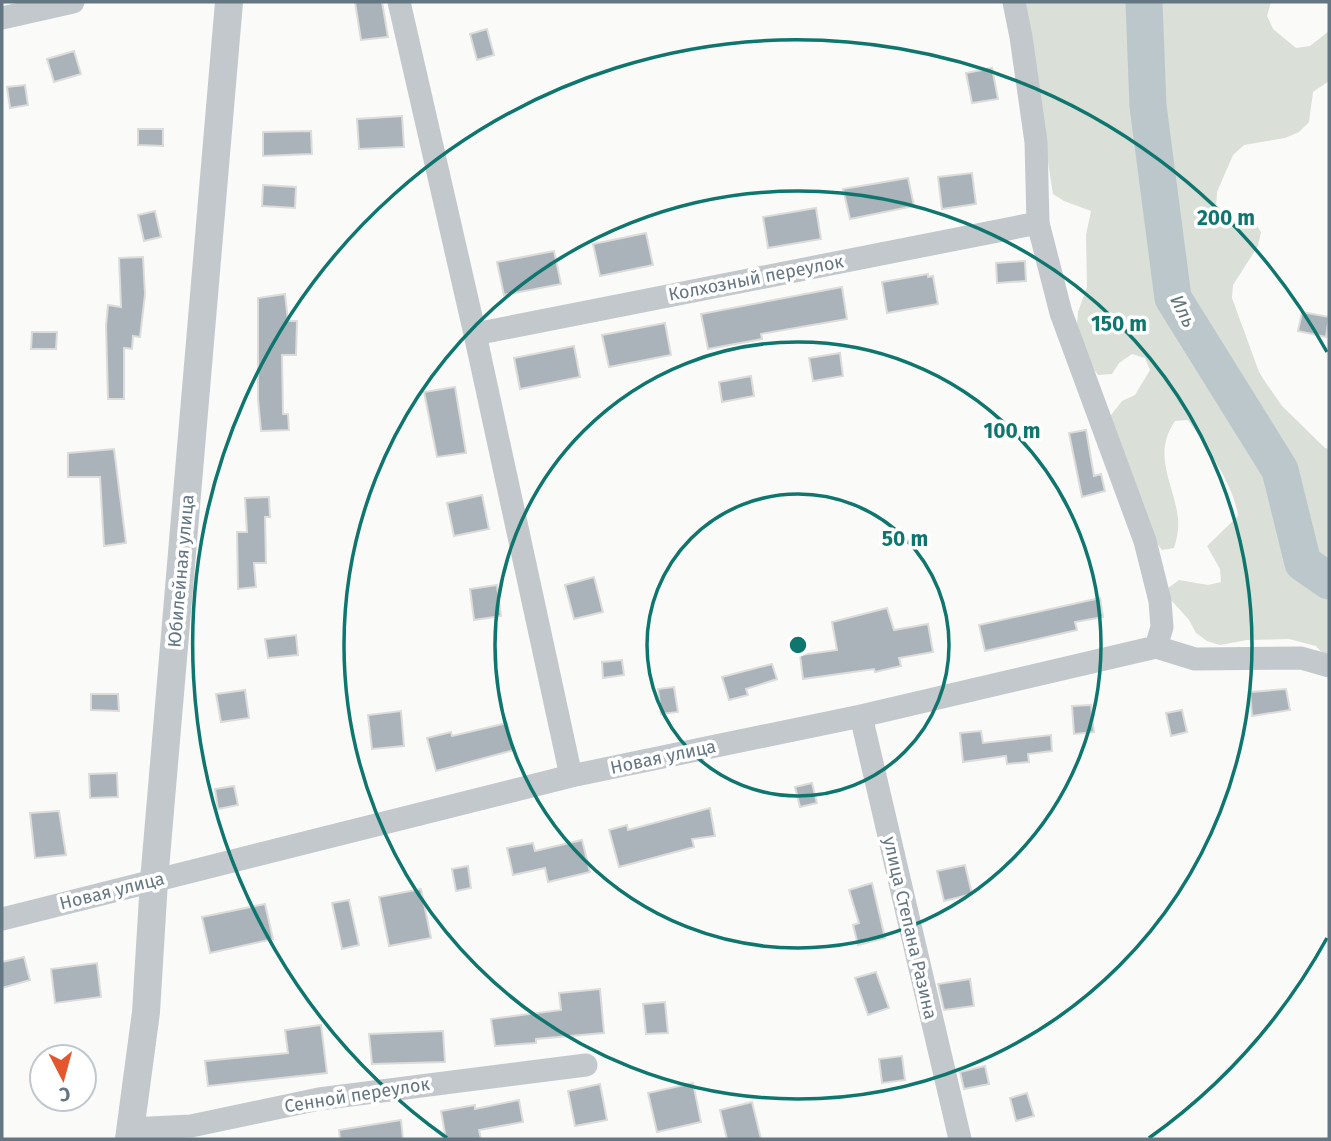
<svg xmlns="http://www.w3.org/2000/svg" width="1331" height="1141" viewBox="0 0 1331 1141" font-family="'Fira Sans',sans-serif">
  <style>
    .green { fill: #dadfd7 }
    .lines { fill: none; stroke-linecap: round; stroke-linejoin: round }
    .river { stroke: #bbc7cb; stroke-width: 37 }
    .building { fill: #aab3b9; stroke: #dcdcda; stroke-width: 2 }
    .minor { stroke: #c3c8cc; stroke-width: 23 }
    .tertiary { stroke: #c3c8cc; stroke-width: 28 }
    .ring { fill: none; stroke: #0f766e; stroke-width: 3.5 }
    .labels { text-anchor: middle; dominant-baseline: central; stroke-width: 7; stroke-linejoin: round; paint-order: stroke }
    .street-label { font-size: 18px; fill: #657683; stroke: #fff }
    .water-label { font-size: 19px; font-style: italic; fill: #60757c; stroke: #fff }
    .centre { fill: #0f766e; stroke: #fff; stroke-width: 3.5 }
    .ring-label { font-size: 21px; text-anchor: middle; font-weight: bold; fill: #0f766e; stroke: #fff; stroke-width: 7; stroke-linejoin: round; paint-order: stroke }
  </style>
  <rect width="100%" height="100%" fill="#fafaf8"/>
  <path class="green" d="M 1023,2 L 1271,2 L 1267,16 L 1273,29 L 1296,48 L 1310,46 L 1329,31 L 1329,81 L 1313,92 L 1309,122 L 1299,132 L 1285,138 L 1244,145 L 1233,155 L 1217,192 L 1216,210 C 1237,221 1248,208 1261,232 L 1258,246 L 1233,285 L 1232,298 L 1259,372 L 1266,383 L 1282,406 L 1325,448 L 1329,449 L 1329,657 L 1325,656 L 1316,646 L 1289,639 L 1247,640 L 1220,645 L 1207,641 L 1196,633 L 1189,620 L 1171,600 L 1168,588 L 1179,580 L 1208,585 L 1221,582 L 1220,569 L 1207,546 L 1238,516 C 1235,487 1205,444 1188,420 L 1175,421 C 1151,456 1175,485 1178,519 C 1179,529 1177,538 1174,548 L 1162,550 L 1153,538 L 1104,424 L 1122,401 L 1135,395 L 1150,370 L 1145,358 L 1132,354 L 1119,363 L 1112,374 L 1098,375 L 1090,364 L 1077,325 L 1078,312 L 1087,287 L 1086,235 L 1091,211 L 1064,201 L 1053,194 Z"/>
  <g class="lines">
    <path class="river" d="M 1144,2 L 1148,106 L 1173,298 L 1280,470 L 1303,563 L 1329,581"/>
  </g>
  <path class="building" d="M 355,2 L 382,2 L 388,37 L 361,40 Z
    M 487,29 L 494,55 L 477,60 L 470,34 Z
    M 74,51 L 81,74 L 54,82 L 47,59 Z
    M 992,68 L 998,99 L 972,103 L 966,73 Z
    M 25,85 L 28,105 L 10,108 L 7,87 Z
    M 402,116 L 404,147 L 359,149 L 357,119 Z
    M 138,129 L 163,129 L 163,146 L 138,145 Z
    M 311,131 L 312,154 L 263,156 L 263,132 Z
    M 972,173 L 976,204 L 942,209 L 938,177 Z
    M 908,178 L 914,206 L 850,219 L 843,189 Z
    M 263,185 L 296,187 L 295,208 L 262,206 Z
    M 816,208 L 821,239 L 768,248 L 763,217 Z
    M 155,211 L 161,237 L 144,241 L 138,215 Z
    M 646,233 L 653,265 L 600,276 L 593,244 Z
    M 554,251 L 561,284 L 504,295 L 497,262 Z
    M 143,257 L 145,294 L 140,337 L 133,336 L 132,349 L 124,348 L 124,399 L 108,399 L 106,326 L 108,305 L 121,307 L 119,258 Z
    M 1025,261 L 1026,281 L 997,283 L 996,263 Z
    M 928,274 L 928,277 L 933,276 L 938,304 L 887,313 L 882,282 Z
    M 842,287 L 847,319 L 761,334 L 762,339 L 708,349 L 701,314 Z
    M 285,294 L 288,321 L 297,321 L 296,355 L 282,355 L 283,414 L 288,414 L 289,430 L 261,431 L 258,399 L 258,298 Z
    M 1302,312 L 1329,317 L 1326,337 L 1298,331 Z
    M 665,323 L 671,355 L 609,367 L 602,335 Z
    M 32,332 L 57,332 L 56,349 L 31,349 Z
    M 574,346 L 580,377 L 520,389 L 514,358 Z
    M 840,353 L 843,376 L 813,381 L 809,358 Z
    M 751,376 L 754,396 L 722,402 L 719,382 Z
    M 455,387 L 466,453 L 437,457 L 424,392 Z
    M 1086,430 L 1094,476 L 1101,474 L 1105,491 L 1082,497 L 1069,433 Z
    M 114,449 L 126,543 L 104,546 L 100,477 L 68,477 L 68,453 Z
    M 482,495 L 489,529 L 454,536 L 447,503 Z
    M 269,497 L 270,517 L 265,517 L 266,563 L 254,563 L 256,587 L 238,589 L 237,532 L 247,532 L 245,498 Z
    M 594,577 L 603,612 L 574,619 L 565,585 Z
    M 497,585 L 501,616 L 474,620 L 470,589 Z
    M 1100,598 L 1103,617 L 1075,622 L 1077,630 L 985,651 L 979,625 Z
    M 887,608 L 894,630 L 928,624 L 933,652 L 899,658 L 901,666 L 875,672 L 874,669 L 803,679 L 800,655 L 837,650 L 832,622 Z
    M 296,635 L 298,655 L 268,658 L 265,639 Z
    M 622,660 L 624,675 L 603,678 L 602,662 Z
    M 772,664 L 777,679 L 746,689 L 748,695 L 729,700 L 722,677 Z
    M 674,687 L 678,712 L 661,714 L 658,689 Z
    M 1286,689 L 1290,710 L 1252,716 L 1250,692 Z
    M 245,690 L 249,718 L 221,722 L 216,694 Z
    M 91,694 L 118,694 L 119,711 L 91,710 Z
    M 1091,705 L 1094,732 L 1074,734 L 1072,706 Z
    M 1182,710 L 1187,732 L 1171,736 L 1166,713 Z
    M 401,711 L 404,746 L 372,749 L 368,715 Z
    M 507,723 L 514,750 L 436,771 L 427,738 L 451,732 L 452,736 Z
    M 981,731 L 983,743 L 1051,735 L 1052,751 L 1028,754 L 1029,762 L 1007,764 L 1006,756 L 963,762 L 960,733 Z
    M 117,773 L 118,797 L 90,798 L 89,774 Z
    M 812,783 L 817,803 L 800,807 L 795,787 Z
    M 234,786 L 238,805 L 218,809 L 215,789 Z
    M 710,808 L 715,836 L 692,839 L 694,847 L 619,867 L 609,830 L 627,825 L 628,830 Z
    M 59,811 L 66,855 L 35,858 L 30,813 Z
    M 582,840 L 590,872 L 548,882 L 545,868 L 513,875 L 507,848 L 533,843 L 535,851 Z
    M 965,865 L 972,894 L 944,901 L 937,871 Z
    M 468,866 L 471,888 L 456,891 L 452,869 Z
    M 872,883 L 885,938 L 858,945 L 853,925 L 859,923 L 849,890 Z
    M 421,889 L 431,938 L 389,946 L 379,897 Z
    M 349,900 L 359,945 L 342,949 L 332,903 Z
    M 265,904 L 273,939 L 210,953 L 202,917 Z
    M 24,957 L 30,980 L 2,988 L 2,962 Z
    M 97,963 L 101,997 L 55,1003 L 51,969 Z
    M 876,972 L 889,1008 L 868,1015 L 855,978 Z
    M 970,979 L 974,1006 L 944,1010 L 938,984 Z
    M 600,989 L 604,1033 L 536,1039 L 536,1043 L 495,1046 L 491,1019 L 561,1010 L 559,993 Z
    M 665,1002 L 668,1033 L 646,1034 L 643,1004 Z
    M 321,1025 L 327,1073 L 208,1086 L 205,1061 L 288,1053 L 285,1030 Z
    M 443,1031 L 445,1062 L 372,1064 L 369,1034 Z
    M 902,1056 L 905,1080 L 882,1083 L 879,1059 Z
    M 985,1066 L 989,1084 L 964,1089 L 960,1072 Z
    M 693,1083 L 701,1122 L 657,1132 L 648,1093 Z
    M 600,1084 L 607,1120 L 575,1126 L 568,1091 Z
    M 1027,1093 L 1034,1116 L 1016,1121 L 1010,1098 Z
    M 519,1100 L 523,1122 L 479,1130 L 481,1139 L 446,1139 L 441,1111 L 475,1105 L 475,1109 Z
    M 752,1102 L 761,1139 L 727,1139 L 720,1110 Z
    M 401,1120 L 403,1139 L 340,1139 L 339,1130 Z"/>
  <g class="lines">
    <path class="minor" d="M 399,2 L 475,334 L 571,776
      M 1014,2 L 1021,37 L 1036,142 L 1038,223 L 1061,313 L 1145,541 L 1160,601 L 1162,627 L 1156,647
      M 2,18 L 73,2
      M 475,334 L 1038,223
      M 861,716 L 960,1139
      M 2,919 L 571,776 L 861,716 L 1156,647 L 1195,659 L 1301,658 L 1329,666
      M 130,1129 L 191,1126 L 319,1099 L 586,1065"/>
    <path class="tertiary" d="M 129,1139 L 146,1012 L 154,881 L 229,2"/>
  </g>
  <g class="ring">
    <circle cx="798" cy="645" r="151"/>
    <circle cx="798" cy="645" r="303"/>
    <circle cx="798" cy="645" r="454"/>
    <path d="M1327 938A605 605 0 0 1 1149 1138M447 1138A605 605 0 1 1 1327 352"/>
  </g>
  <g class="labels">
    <g class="street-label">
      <text transform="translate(756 278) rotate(-11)">Колхозный переулок</text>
      <text transform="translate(181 571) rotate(-85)">Юбилейная улица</text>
      <text transform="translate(663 757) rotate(-12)">Новая улица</text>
      <text transform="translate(112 891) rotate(-14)">Новая улица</text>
      <text transform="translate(910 928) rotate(77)">улица Степана Разина</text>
      <text transform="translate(357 1095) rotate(-9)">Сенной переулок</text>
    </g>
    <g class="water-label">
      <text transform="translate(1183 311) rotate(63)">Иль</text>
    </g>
  </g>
  <circle cx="798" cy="645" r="10" class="centre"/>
  <g class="ring-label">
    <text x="1226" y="225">200 m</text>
    <text x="1119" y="331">150 m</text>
    <text x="1012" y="438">100 m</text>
    <text x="905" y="546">50 m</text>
  </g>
  <rect width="1331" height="1141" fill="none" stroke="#657683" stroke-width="7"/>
  <g transform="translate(63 1078) rotate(174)"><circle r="33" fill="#ffffff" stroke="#c1c8cd" stroke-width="2"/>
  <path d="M0-5L12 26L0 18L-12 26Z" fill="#e4572e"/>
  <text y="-10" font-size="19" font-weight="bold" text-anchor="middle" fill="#657683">С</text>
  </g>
</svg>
